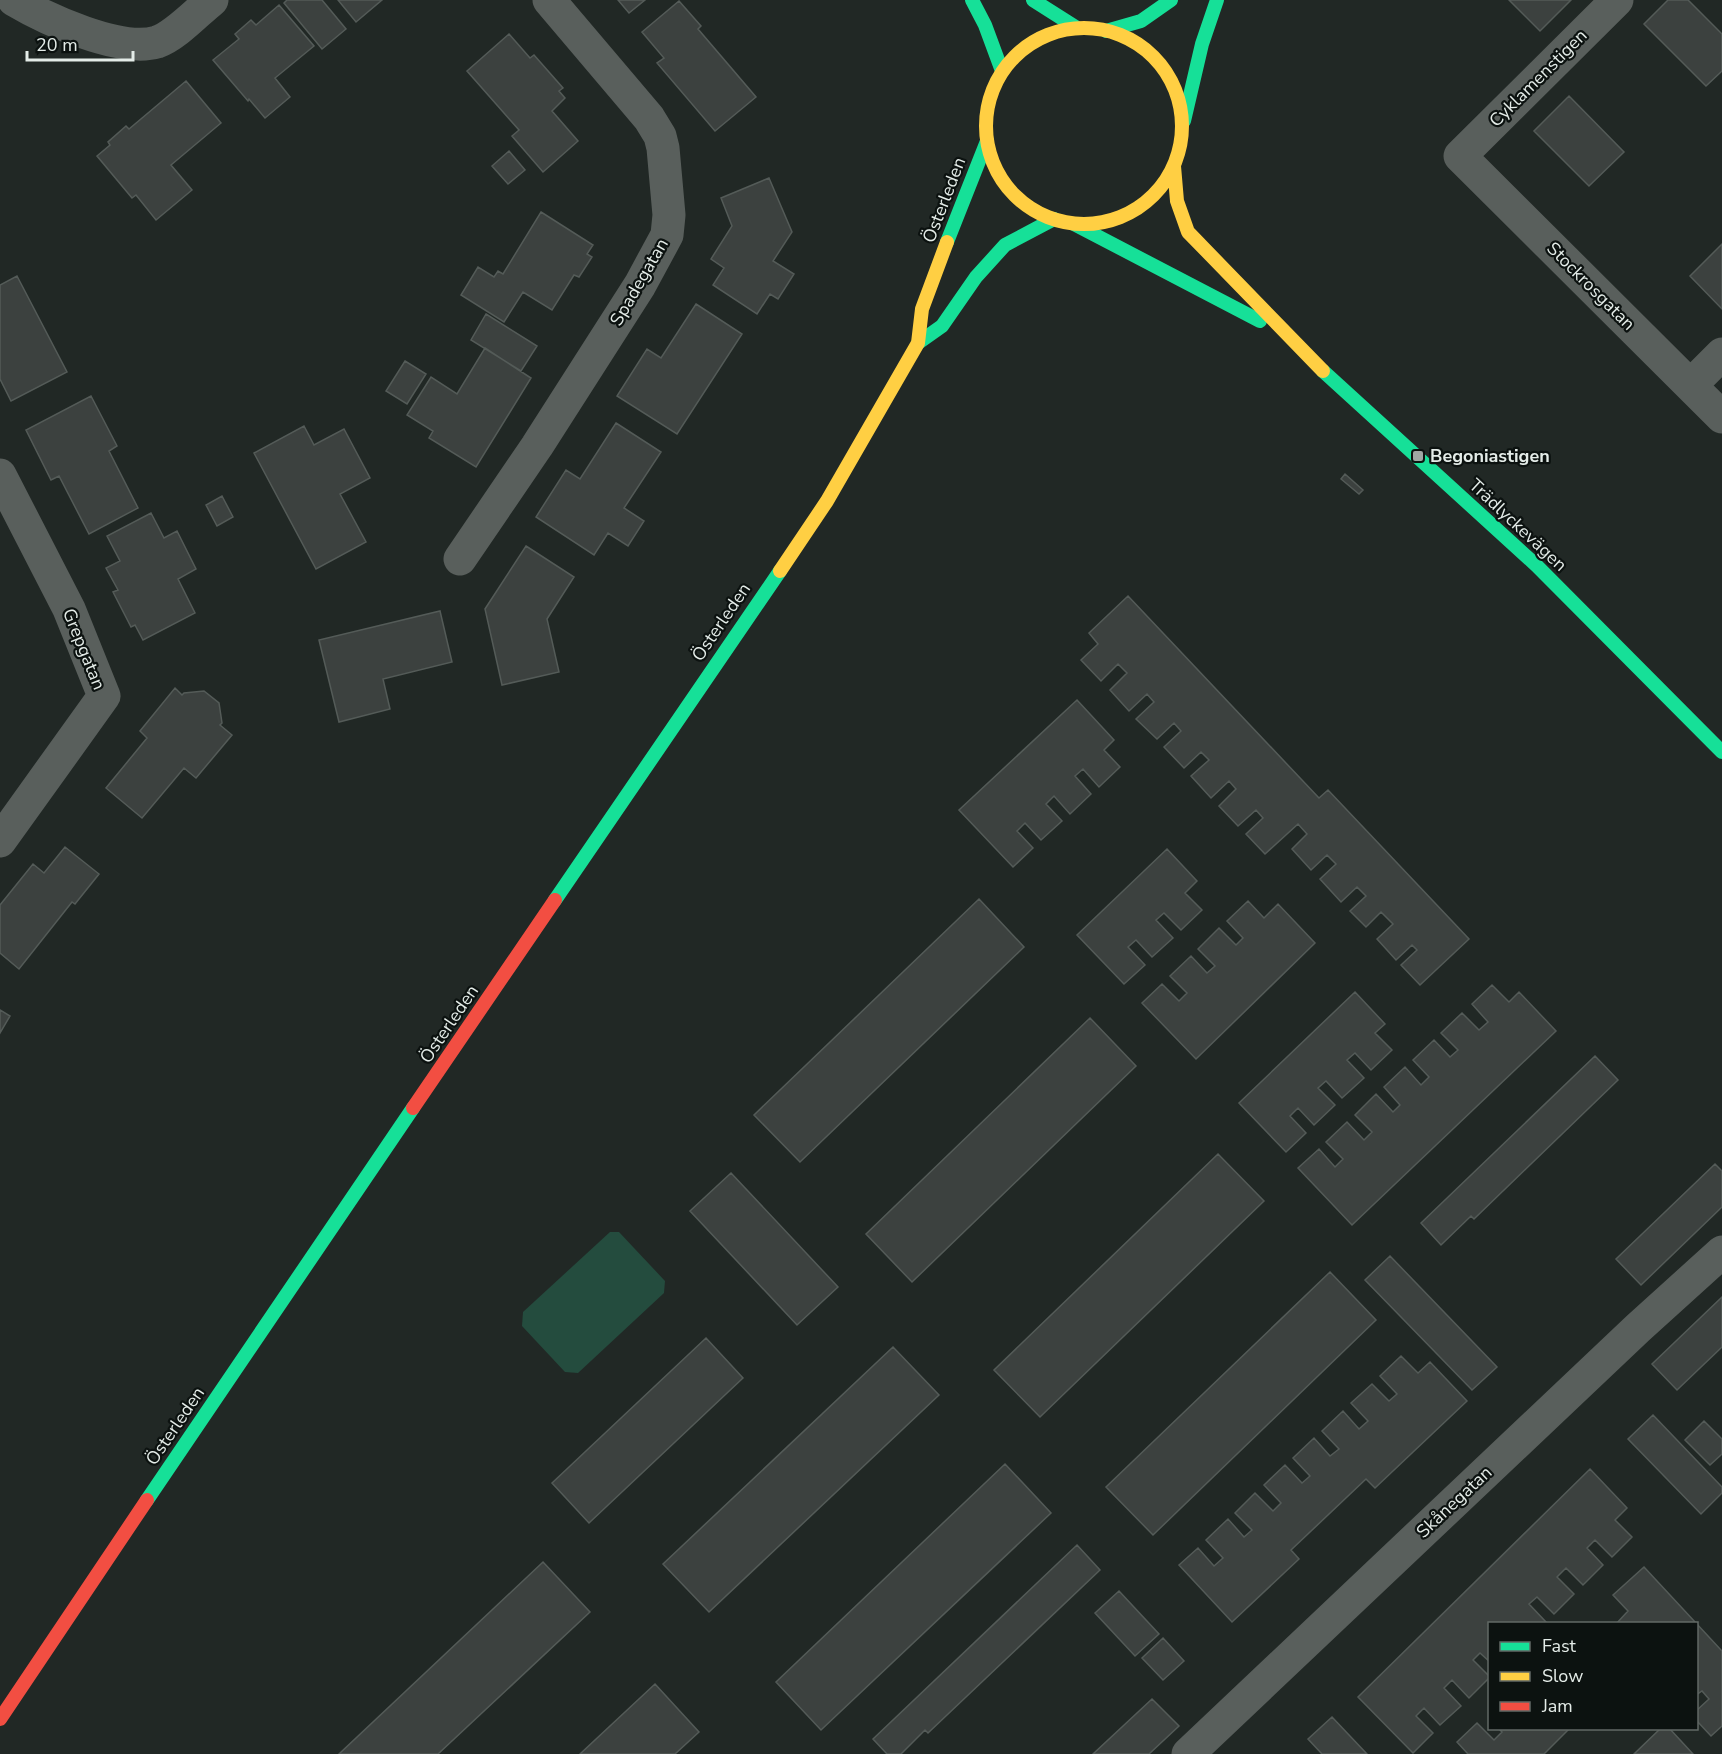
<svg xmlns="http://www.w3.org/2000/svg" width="1722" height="1754" viewBox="0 0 1722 1754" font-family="'Nunito Sans',sans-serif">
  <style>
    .green { fill: #244c3e }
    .building { fill: #3c413f; stroke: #545b58; stroke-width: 1.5 }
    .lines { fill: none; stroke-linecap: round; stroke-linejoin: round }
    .street { stroke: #595f5c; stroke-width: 33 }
    .fast { stroke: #16e098; stroke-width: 14 }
    .slow { stroke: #ffcf43; stroke-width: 14 }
    .jam { stroke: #f24e42; stroke-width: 14 }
    .poi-dot { fill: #a0a7a4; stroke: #0c1210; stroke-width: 2 }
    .labels { text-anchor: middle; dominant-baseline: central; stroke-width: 4.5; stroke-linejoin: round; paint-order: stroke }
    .street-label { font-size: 18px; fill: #e4ece8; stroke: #0c1210 }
    .poi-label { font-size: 18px; font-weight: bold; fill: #e4ece8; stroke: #0c1210; text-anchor: start }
  </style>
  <rect width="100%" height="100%" fill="#212825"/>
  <path class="green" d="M 610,1232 L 619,1232 L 665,1281 L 664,1293 L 578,1373 L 565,1372 L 522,1326 L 523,1312 Z"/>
  <path class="building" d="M 287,0 L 322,0 L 346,29 L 322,49 L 284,3 Z
    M 338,0 L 382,0 L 356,22 Z
    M 618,0 L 645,0 L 629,13 Z
    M 1509,0 L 1571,0 L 1540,31 Z
    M 1668,0 L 1688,0 L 1722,34 L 1722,71 L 1706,86 L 1644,24 Z
    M 679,1 L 701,26 L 698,29 L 756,97 L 715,131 L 657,63 L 664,58 L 642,32 Z
    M 279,5 L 314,46 L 275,78 L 290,97 L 265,118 L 249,99 L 248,101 L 213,60 L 239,39 L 235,34 L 251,20 L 256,25 Z
    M 509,34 L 530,58 L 534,55 L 563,88 L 559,91 L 565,98 L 552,111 L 578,141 L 543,172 L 512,136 L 519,130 L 467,71 Z
    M 186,81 L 221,123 L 171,165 L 192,190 L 156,220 L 136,195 L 132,198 L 97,156 L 110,145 L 108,142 L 126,126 L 129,129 Z
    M 1569,96 L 1624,152 L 1589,186 L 1534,131 Z
    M 509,151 L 525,170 L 508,184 L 492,166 Z
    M 769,178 L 792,232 L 773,261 L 794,274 L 778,299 L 770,294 L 757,314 L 713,285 L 724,268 L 711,259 L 732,226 L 721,198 Z
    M 541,212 L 593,245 L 587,254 L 592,257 L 579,277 L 574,275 L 552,310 L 523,292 L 504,322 L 461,295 L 478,267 L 494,277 L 498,271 L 503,274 Z
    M 1722,244 L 1722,309 L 1690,276 Z
    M 17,276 L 67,372 L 11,401 L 0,379 L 0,285 Z
    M 696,304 L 742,334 L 677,434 L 617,396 L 647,349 L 661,358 Z
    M 486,314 L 537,346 L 521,371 L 471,340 Z
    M 485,348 L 531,378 L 476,467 L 429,438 L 433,431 L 407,415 L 431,377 L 457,394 Z
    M 405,361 L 426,374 L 407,404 L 386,391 Z
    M 91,396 L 117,446 L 109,451 L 138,508 L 89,534 L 59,476 L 51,480 L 26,430 Z
    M 616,423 L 661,452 L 624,508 L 644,521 L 628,546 L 608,533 L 594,555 L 536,517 L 566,470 L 580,479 Z
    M 304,426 L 314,445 L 344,429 L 370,478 L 340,494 L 366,542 L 316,569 L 254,453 Z
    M 1345,474 L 1363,490 L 1359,494 L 1341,479 Z
    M 222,496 L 233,517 L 217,526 L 206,505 Z
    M 151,513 L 164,538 L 177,531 L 196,569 L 178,579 L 195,613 L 143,640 L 135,625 L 131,627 L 113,592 L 118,590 L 106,568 L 120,561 L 107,536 Z
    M 526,546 L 574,577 L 547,619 L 559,672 L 502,685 L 485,609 Z
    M 1128,596 L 1319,798 L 1328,790 L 1469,939 L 1420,985 L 1401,965 L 1417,950 L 1412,945 L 1396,960 L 1377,939 L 1393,924 L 1381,912 L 1366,927 L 1350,911 L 1366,896 L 1357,887 L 1341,902 L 1320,879 L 1336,864 L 1327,855 L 1311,870 L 1292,849 L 1307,834 L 1298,824 L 1265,854 L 1246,834 L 1263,818 L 1256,810 L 1238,826 L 1219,806 L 1236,789 L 1229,781 L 1211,798 L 1191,776 L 1209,760 L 1201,752 L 1184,768 L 1164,747 L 1181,731 L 1174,723 L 1157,739 L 1136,719 L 1154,702 L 1147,694 L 1129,711 L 1110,690 L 1127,673 L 1118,664 L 1101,681 L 1081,660 L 1098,644 L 1089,633 Z
    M 440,611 L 452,662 L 383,679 L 390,709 L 339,722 L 319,640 Z
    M 175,688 L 182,695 L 184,693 L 204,691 L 219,703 L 222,723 L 220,725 L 232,735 L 196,778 L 184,768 L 142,818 L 106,788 L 147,738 L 140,731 Z
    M 1077,700 L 1114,740 L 1104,750 L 1120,767 L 1099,787 L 1083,769 L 1075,776 L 1091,794 L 1070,814 L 1054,796 L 1046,804 L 1062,821 L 1041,840 L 1025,823 L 1017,831 L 1033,848 L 1013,867 L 959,810 Z
    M 65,847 L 99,874 L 75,904 L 72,902 L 19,969 L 0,953 L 0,905 L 33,864 L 44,873 Z
    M 1167,849 L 1197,881 L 1185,893 L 1202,910 L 1181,930 L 1164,913 L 1156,920 L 1173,938 L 1152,957 L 1136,940 L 1128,947 L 1145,965 L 1124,984 L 1077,935 Z
    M 979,899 L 1024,947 L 800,1162 L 754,1115 Z
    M 1248,901 L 1264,918 L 1278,904 L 1315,943 L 1196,1059 L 1142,1003 L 1162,984 L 1179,1001 L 1187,993 L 1170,976 L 1191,956 L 1207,973 L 1215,966 L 1198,949 L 1219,928 L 1236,945 L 1243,938 L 1227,921 Z
    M 1492,985 L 1509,1002 L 1519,992 L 1556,1031 L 1352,1225 L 1298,1168 L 1319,1149 L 1335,1167 L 1343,1159 L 1326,1142 L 1347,1122 L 1364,1140 L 1372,1132 L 1355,1115 L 1376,1094 L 1393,1112 L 1400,1105 L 1384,1087 L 1405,1067 L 1421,1085 L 1429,1077 L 1413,1060 L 1434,1040 L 1450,1057 L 1458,1050 L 1441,1033 L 1462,1013 L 1479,1030 L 1488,1022 L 1472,1004 Z
    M 1355,992 L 1385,1024 L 1375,1033 L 1392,1050 L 1371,1070 L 1355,1053 L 1347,1060 L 1364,1078 L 1342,1098 L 1326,1081 L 1318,1088 L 1335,1105 L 1314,1125 L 1298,1108 L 1290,1116 L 1306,1133 L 1286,1152 L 1239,1103 Z
    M 0,1010 L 10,1016 L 0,1033 Z
    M 1090,1018 L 1136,1066 L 912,1282 L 866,1234 Z
    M 1595,1056 L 1618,1080 L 1474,1219 L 1471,1216 L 1441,1245 L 1421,1223 Z
    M 1218,1154 L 1264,1201 L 1040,1417 L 994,1370 Z
    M 1715,1164 L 1722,1171 L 1722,1207 L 1641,1285 L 1616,1259 Z
    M 731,1173 L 838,1287 L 797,1325 L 690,1211 Z
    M 1390,1256 L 1497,1367 L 1472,1390 L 1365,1280 Z
    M 1330,1272 L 1376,1320 L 1153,1535 L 1106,1487 Z
    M 1722,1297 L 1722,1347 L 1677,1390 L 1652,1364 Z
    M 706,1338 L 743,1378 L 589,1523 L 552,1483 Z
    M 893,1347 L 939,1395 L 709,1612 L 663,1564 Z
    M 1401,1356 L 1418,1373 L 1430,1362 L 1467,1401 L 1375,1488 L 1366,1479 L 1291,1550 L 1299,1559 L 1232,1622 L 1179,1565 L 1198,1548 L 1214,1566 L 1223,1558 L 1206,1540 L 1228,1519 L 1244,1537 L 1252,1530 L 1235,1513 L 1255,1493 L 1273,1511 L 1281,1503 L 1264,1485 L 1285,1465 L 1302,1483 L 1310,1476 L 1293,1458 L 1314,1438 L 1330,1456 L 1339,1449 L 1322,1431 L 1343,1411 L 1359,1429 L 1368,1421 L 1351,1403 L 1372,1384 L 1389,1401 L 1397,1394 L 1380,1376 Z
    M 1653,1415 L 1722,1487 L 1722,1493 L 1701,1514 L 1628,1439 Z
    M 1704,1421 L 1722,1439 L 1722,1454 L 1710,1465 L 1685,1440 Z
    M 1005,1464 L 1051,1513 L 821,1730 L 776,1682 Z
    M 1590,1469 L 1627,1508 L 1615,1520 L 1632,1537 L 1612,1557 L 1595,1540 L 1587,1548 L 1603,1565 L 1583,1585 L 1566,1568 L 1557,1577 L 1574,1594 L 1554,1614 L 1537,1597 L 1529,1604 L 1546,1622 L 1544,1624 L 1490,1624 L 1490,1662 L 1480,1653 L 1473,1660 L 1490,1677 L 1469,1698 L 1452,1680 L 1444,1688 L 1461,1706 L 1440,1725 L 1424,1708 L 1416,1716 L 1433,1733 L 1413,1753 L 1358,1697 Z
    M 1077,1545 L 1100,1570 L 928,1733 L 925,1730 L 901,1754 L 887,1754 L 873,1739 Z
    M 543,1562 L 590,1612 L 438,1754 L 339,1754 Z
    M 1644,1567 L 1722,1651 L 1722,1726 L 1711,1736 L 1696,1720 L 1696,1711 L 1709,1699 L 1702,1691 L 1696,1695 L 1696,1624 L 1616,1624 L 1628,1611 L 1613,1595 Z
    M 1119,1591 L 1159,1634 L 1135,1656 L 1095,1613 Z
    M 1163,1638 L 1184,1661 L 1163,1680 L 1142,1658 Z
    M 655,1684 L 699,1732 L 675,1754 L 580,1754 Z
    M 1152,1699 L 1179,1726 L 1149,1754 L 1093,1754 Z
    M 1332,1717 L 1367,1754 L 1322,1754 L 1308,1739 Z
    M 1477,1723 L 1494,1740 L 1502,1732 L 1498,1728 L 1570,1728 L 1544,1754 L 1468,1754 L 1457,1742 Z
    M 1661,1728 L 1669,1728 L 1693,1754 L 1634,1754 Z"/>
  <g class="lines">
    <path class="street" d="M 14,0 C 46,19 120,53 157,42 C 175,36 197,12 212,0
      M 1617,0 L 1460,156 L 1722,417
      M 1691,385 L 1722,354
      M 0,475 L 69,609 L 104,696 L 0,841
      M 460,559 L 537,446 L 640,285 L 667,235 L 669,215 L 663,148 L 660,136 L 649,118 L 549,0
      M 1188,1754 L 1638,1328 L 1722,1252"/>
    <path class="fast" d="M 972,0 L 985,25 L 1002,71
      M 1033,0 L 1077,28
      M 1106,31 L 1141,21 L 1171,0
      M 1184,121 L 1202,44 L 1217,0
      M 1074,224 L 1260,321
      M 947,242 L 987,141
      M 918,343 L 942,326 L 976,277 L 1005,245 L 1054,219
      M 1323,371 L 1537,566 L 1722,752
      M 555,900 L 780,571
      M 147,1500 L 413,1108"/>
    <path class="slow" d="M986 126a98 98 0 1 1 196 0a98 98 0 1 1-196 0Z
      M 1174,166 L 1177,201 L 1188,232 L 1323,371
      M 780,571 L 827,501 L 918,343 L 922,309 L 947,242"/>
    <path class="jam" d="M 413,1108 L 555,900
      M 0,1719 L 147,1500"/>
  </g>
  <rect class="poi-dot" x="1412" y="450" width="12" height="12" rx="3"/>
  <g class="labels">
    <g class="street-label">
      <text transform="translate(1538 78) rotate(-45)">Cyklamenstigen</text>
      <text transform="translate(944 200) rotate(-69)">Österleden</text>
      <text transform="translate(639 282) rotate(-60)">Spadegatan</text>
      <text transform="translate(1591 286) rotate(45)">Stockrosgatan</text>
      <text transform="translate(1518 525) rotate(43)">Trädlyckevägen</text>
      <text transform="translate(721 622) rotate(-56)">Österleden</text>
      <text transform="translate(84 649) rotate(68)">Grepgatan</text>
      <text transform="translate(449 1024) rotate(-56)">Österleden</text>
      <text transform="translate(175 1426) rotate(-56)">Österleden</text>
      <text transform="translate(1454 1502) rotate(-43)">Skånegatan</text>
    </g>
    <g class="poi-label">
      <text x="1430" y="456">Begoniastigen</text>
    </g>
  </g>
  <rect x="1488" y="1622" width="210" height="108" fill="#0c1210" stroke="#626966" stroke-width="1.5"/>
  <rect x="1500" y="1642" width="30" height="9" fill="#16e098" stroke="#626966" stroke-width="1.5"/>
  <text x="1542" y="1652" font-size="18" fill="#e4ece8">Fast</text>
  <rect x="1500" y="1672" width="30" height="9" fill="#ffcf43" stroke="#626966" stroke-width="1.5"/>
  <text x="1542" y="1682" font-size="18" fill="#e4ece8">Slow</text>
  <rect x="1500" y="1702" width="30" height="9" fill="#f24e42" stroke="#626966" stroke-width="1.5"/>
  <text x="1542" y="1712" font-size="18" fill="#e4ece8">Jam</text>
  <path d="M27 51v9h106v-9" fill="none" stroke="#e4ece8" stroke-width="3"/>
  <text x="36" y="51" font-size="18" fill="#e4ece8" stroke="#0c1210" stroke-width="4.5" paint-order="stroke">20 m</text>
</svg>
